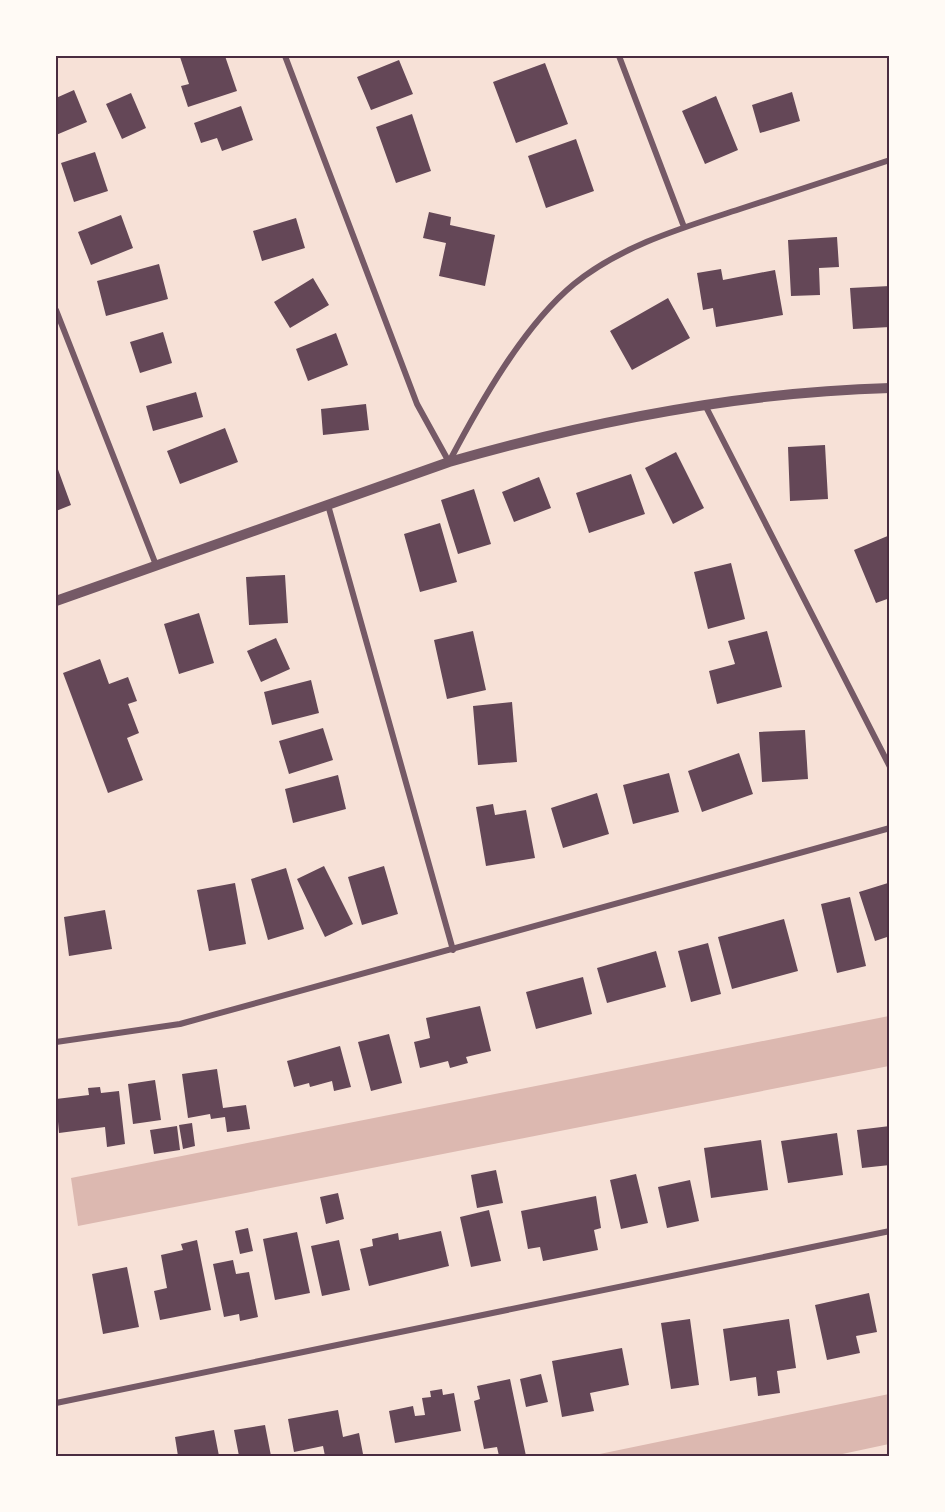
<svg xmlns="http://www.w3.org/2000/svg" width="945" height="1512" viewBox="0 0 945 1512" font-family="Overpass,sans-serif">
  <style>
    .water { fill: #dcb8b0 }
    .building { fill: #644757 }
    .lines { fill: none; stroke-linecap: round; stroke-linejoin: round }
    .minor { stroke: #755966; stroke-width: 6 }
    .tertiary { stroke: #755966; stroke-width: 10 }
    .neatline { fill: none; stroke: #4a2c40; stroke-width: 2 }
  </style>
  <rect width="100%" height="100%" fill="#f7e1d7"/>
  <path class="water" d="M 889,1016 L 889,1066 L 78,1226 L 71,1178 Z
    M 889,1394 L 889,1444 L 833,1456 L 590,1456 Z"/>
  <path class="building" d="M 186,56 L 225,56 L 237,91 L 188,107 L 181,86 L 189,84 L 180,57 Z
    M 399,60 L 413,94 L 371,110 L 357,77 Z
    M 545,63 L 568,124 L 516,143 L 493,82 Z
    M 74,90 L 87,122 L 56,135 L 56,98 Z
    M 792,92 L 800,121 L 760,133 L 752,105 Z
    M 131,93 L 146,128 L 122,139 L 106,104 Z
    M 716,96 L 738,150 L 705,164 L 682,111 Z
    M 241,106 L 253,140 L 222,151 L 217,138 L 201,143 L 194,123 Z
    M 412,114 L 431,171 L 396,183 L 376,127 Z
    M 576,139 L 594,191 L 546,208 L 528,156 Z
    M 95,152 L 108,191 L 74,202 L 61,163 Z
    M 429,212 L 451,217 L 450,225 L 495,235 L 485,286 L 439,276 L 446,243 L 423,238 Z
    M 121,215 L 133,248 L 91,265 L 78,232 Z
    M 296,218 L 305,248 L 262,261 L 253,231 Z
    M 837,237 L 839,267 L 819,268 L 820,295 L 791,296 L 788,240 Z
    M 159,264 L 168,299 L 106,316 L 97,281 Z
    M 721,269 L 723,280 L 775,270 L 783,315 L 716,327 L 713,308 L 703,310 L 697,273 Z
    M 313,278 L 329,305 L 290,328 L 274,302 Z
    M 890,286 L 890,327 L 853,329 L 850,288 Z
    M 668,298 L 690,338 L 632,370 L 610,331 Z
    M 163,332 L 172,363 L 140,373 L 130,342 Z
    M 336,333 L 348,365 L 308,381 L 296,349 Z
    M 196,392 L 203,417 L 153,431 L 146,406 Z
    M 366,404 L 369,430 L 323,435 L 321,409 Z
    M 225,428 L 238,462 L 180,484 L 167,451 Z
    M 825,445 L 828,499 L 790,501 L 788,447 Z
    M 676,452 L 704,508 L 673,524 L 645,468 Z
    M 56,464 L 71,505 L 56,511 Z
    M 631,474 L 645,514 L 589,533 L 576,493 Z
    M 539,477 L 551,508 L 514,522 L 502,492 Z
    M 474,489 L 491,544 L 458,554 L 441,500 Z
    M 440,523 L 457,582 L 420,592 L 404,534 Z
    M 890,535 L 890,598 L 876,603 L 854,550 Z
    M 731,563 L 745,619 L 708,629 L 694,572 Z
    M 285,575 L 288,623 L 249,625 L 246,577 Z
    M 199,613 L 214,663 L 179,674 L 164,624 Z
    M 473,631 L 486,690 L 447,699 L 434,640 Z
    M 767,631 L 782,687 L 717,704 L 709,671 L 735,664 L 728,641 Z
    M 276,638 L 290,669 L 261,682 L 247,651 Z
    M 100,659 L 109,684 L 128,677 L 137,701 L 128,704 L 139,733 L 127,738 L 143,780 L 108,793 L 63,673 Z
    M 311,680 L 319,713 L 272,725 L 264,692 Z
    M 512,702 L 517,762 L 478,765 L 473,706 Z
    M 323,728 L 333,760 L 289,774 L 279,741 Z
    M 805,730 L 808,779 L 762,782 L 759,732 Z
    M 739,753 L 753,794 L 702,812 L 688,771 Z
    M 669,773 L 679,812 L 633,824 L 623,785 Z
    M 338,775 L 346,809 L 293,823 L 285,789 Z
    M 597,793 L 609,834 L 563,848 L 551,808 Z
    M 493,804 L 495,815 L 526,810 L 535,858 L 486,866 L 476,807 Z
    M 324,866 L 353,924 L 325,937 L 297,879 Z
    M 384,866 L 398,914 L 362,925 L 348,877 Z
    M 286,868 L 304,929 L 268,940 L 251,879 Z
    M 235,883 L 246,944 L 209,951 L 197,890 Z
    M 888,883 L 890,936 L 875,941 L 859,892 Z
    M 850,897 L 866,966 L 837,973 L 821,904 Z
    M 105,910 L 112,949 L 69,956 L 64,917 Z
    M 784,919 L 798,971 L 732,989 L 718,937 Z
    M 708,943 L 721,994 L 691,1002 L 678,951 Z
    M 656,951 L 666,987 L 607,1003 L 597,968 Z
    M 583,977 L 592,1014 L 536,1029 L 526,992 Z
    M 480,1006 L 491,1051 L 466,1057 L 468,1063 L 450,1068 L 448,1061 L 420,1068 L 414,1042 L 430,1038 L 426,1018 Z
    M 389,1034 L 402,1083 L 371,1091 L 358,1042 Z
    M 340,1046 L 351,1087 L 334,1091 L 332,1081 L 310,1087 L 309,1083 L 294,1087 L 287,1061 Z
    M 217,1069 L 223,1108 L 246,1105 L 250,1129 L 227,1132 L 225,1117 L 211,1119 L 210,1114 L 188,1118 L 182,1074 Z
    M 155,1080 L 161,1120 L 133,1124 L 128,1084 Z
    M 100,1087 L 101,1093 L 119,1091 L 125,1144 L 107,1147 L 105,1127 L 59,1133 L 56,1099 L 89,1095 L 88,1088 Z
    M 192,1123 L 195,1146 L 183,1149 L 179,1125 Z
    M 177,1126 L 180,1150 L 154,1154 L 150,1130 Z
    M 890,1126 L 890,1165 L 862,1168 L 857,1130 Z
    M 837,1133 L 843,1175 L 788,1183 L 781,1141 Z
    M 761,1140 L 768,1190 L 711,1198 L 704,1148 Z
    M 496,1170 L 503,1203 L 477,1208 L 471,1175 Z
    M 636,1174 L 648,1223 L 621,1229 L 610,1180 Z
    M 690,1180 L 699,1221 L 667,1228 L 658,1187 Z
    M 338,1193 L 344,1219 L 326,1224 L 320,1197 Z
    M 596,1196 L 601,1228 L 594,1230 L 598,1250 L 543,1261 L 540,1247 L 528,1249 L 521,1211 Z
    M 489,1210 L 501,1261 L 471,1267 L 460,1217 Z
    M 248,1228 L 253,1251 L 240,1254 L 235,1231 Z
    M 441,1231 L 449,1266 L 369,1286 L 360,1249 L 373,1246 L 372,1239 L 398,1233 L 399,1240 Z
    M 297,1232 L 310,1293 L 275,1300 L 263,1239 Z
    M 197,1240 L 211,1310 L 160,1320 L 154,1291 L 167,1288 L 161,1255 L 183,1250 L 181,1244 Z
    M 339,1240 L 350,1290 L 322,1296 L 311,1246 Z
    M 233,1260 L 236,1274 L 249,1272 L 258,1317 L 240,1321 L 239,1314 L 224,1317 L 213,1264 Z
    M 127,1267 L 139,1327 L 103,1334 L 92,1274 Z
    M 869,1293 L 877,1332 L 856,1336 L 860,1353 L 827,1360 L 815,1305 Z
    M 690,1319 L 699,1385 L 671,1389 L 661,1323 Z
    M 789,1319 L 796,1368 L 777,1371 L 780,1393 L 758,1396 L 756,1377 L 730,1381 L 723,1329 Z
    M 622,1348 L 629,1385 L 590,1393 L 594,1411 L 562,1417 L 552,1361 Z
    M 541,1374 L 548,1402 L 526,1407 L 520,1379 Z
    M 510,1379 L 526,1456 L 499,1456 L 497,1447 L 484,1449 L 474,1401 L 480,1399 L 477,1386 Z
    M 442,1389 L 443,1395 L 454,1393 L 461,1431 L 395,1443 L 389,1411 L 413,1406 L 415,1416 L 425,1415 L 422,1398 L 431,1397 L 430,1391 Z
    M 338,1410 L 343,1437 L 359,1433 L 363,1454 L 325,1456 L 323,1446 L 294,1452 L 288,1419 Z
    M 265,1425 L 271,1456 L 239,1456 L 234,1430 Z
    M 214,1430 L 219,1456 L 178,1456 L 175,1437 Z"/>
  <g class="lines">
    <path class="minor" d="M 285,56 L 417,404 L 449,462 C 479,405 523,326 574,284 C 622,245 685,227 743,208 C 792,192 841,176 890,160
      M 619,56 L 684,227
      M 56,310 L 156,565
      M 705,405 L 890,767
      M 328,505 L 453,950
      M 56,1042 L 180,1024 L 890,828
      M 56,1403 L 890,1231"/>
    <path class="tertiary" d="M 56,601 L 449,462 C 592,421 740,392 890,388"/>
  </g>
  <rect width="945" height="1512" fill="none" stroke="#fffaf5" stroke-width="114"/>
  <rect x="57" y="57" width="831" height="1398" class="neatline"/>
</svg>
